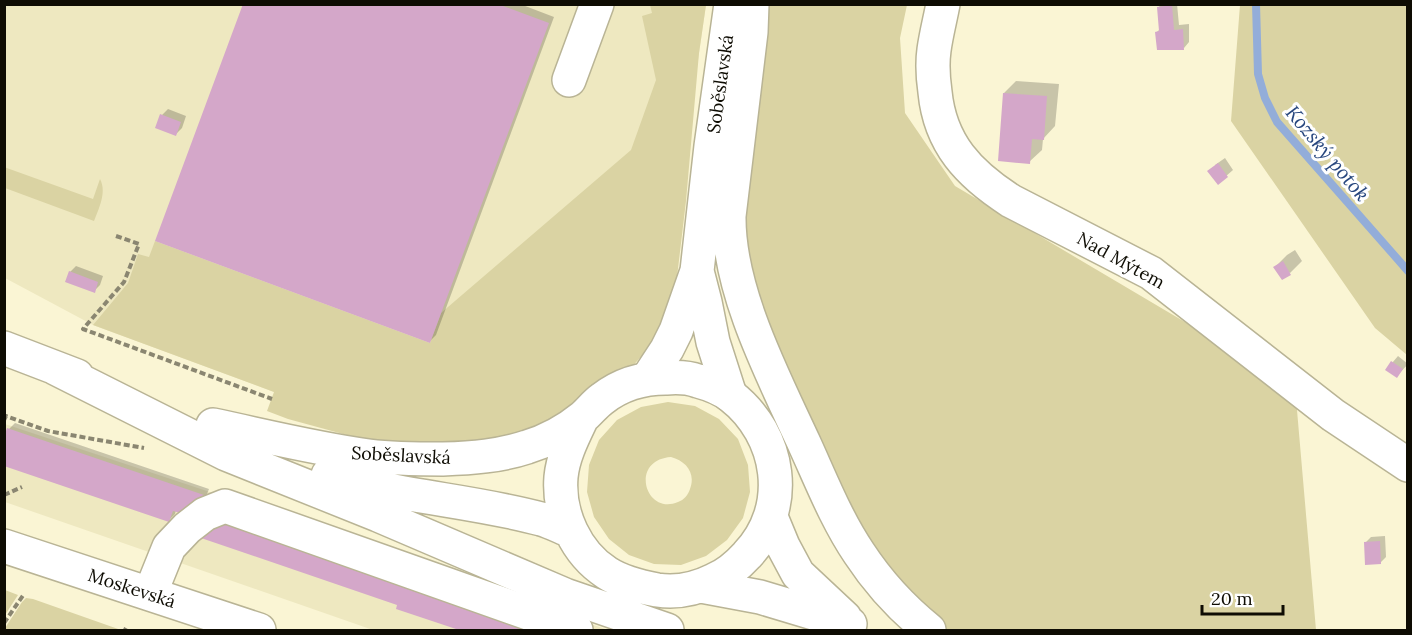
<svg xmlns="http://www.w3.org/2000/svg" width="1412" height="635" viewBox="0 0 1412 635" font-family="Lora,serif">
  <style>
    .built { fill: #eee8c0 }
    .green { fill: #dad3a3; fill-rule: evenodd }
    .shadow { fill: #0003 }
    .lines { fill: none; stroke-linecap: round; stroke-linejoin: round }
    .stream { stroke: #93add9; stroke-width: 8 }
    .building { fill: #d4a7c9 }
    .minor-casing { stroke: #b9b495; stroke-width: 36 }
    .major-casing { stroke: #b9b495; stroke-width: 36 }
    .path { stroke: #8a8671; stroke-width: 4; stroke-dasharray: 6 3; stroke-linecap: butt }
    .minor { stroke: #fff; stroke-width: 33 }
    .major { stroke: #fff; stroke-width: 33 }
    .labels { text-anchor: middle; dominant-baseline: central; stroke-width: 6; stroke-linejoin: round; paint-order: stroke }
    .street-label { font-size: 18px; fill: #0e0c03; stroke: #fff }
    .water-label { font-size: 20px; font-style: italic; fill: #28477e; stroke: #fff }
  </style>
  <rect width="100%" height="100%" fill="#faf5d4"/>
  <path class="built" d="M 4,5 L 706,5 L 675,219 L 652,305 L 274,392 L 93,325 L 5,278 Z
    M 5,424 L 243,503 L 608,630 L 373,630 L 5,502 Z"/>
  <path class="green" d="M 650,5 L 706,5 L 699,53 L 686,201 L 677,277 L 670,303 L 662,330 L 647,350 L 630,369 L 567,413 L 512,438 L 410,447 L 354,437 L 288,419 L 267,411 L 274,392 L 93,325 L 128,283 L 138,254 L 149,257 L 155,241 L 430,343 L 441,313 L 631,150 L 656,80 L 642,16 L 652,13 Z
    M 767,5 L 907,5 L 900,38 L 905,113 L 955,186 L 1295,387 L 1316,630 L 948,630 L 941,625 L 869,549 L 768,340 L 740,225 Z
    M 1240,5 L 1407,5 L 1407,355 L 1375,328 L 1231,121 Z
    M 4,167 L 93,199 L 100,179 C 107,192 99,208 94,221 L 5,188 Z
    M 668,402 L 695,406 L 719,419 L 738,439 L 748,465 L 750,492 L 743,518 L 727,540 L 706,556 L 681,565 L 654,564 L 629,555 L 609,539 L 594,517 L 587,492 L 589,465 L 599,440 L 617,420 L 641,407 ZM 671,457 C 686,461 696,473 690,489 C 688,495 684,500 678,502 C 645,516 629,460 671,457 Z
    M 5,590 L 18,595 L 5,615 L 4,591 Z
    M 26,598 L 33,599 L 121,630 L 5,630 L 5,628 L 22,602 Z"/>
  <path class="shadow" d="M 245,4 L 520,4 L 554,17 L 436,335 L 430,341 Z
    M 1161,4 L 1177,4 L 1179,25 L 1189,24 L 1189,42 L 1184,48 L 1157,32 L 1161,28 L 1159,7 Z
    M 1016,81 L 1059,84 L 1055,126 L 1043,139 L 1042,150 L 1029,162 L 1004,93 Z
    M 168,109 L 186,116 L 182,128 L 176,134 L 162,115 Z
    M 1225,158 L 1233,170 L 1218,183 L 1215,165 Z
    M 1295,250 L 1302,261 L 1290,273 L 1275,267 L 1287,255 Z
    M 76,266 L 103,276 L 100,285 L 94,291 L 70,272 Z
    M 1398,356 L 1408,364 L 1397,376 L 1387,369 Z
    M 15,423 L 209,489 L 205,499 L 176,510 L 175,514 L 169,520 L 9,429 Z
    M 1385,536 L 1386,557 L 1380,563 L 1365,543 L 1371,537 Z
    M 398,608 L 582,630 L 464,630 Z"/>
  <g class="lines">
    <path class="stream" d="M 1256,4 L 1258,74 L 1265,98 L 1277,122 L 1408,271"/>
  </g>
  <path class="building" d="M 243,4 L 504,4 L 503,6 L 549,23 L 430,343 L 155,241 Z
    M 1172,5 L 1174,30 L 1183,29 L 1184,50 L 1157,50 L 1155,32 L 1159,31 L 1157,7 Z
    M 1003,93 L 1047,96 L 1044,140 L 1032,139 L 1030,164 L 998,161 Z
    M 160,114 L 181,122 L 176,136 L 155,128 Z
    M 1218,163 L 1228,177 L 1218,185 L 1207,171 Z
    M 1283,261 L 1291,275 L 1282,280 L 1273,267 Z
    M 69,271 L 98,282 L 95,293 L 65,282 Z
    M 1391,361 L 1403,369 L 1397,378 L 1385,370 Z
    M 7,428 L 204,495 L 200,507 L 184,514 L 173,511 L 169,522 L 4,466 L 4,437 Z
    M 220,519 L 534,630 L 459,630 L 396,609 L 397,605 L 201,538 L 205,528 Z
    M 1380,541 L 1381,564 L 1365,565 L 1364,542 Z"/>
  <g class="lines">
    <defs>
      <path id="minor" d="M 752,4 L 751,32 L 729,216 C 728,290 773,376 804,443 C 821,480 836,519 859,553 C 878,582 903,609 929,630
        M 943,4 C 940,20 936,35 934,50 C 932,64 933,78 935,92 C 940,144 969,174 1011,201 L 1151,273 L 1333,415 L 1408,465
        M 569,80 L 597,4
        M 697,271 L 705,302 L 713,342 L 730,395
        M 648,378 L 667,349 L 676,331 L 697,271 L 711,146 L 731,4
        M 4,546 L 259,630
        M 150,594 L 169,547 L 187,528 L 205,514 L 225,506 L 576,630"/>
      <path id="major" d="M 4,348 L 77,376
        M 55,368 L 226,454 L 378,515 L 565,595 L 667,630
        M 213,425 C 265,436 317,449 369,456 C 394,459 419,459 443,459 C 472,458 500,456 527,447 C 547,441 567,430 583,417 C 590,411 595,404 602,399 C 621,384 643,378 666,378 C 677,377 687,377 698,381 C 709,384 722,389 731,396 C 781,435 792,508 747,555 C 737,566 728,574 714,580 C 696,589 677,593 657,590 C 641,587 621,582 607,573 C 576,553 558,514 561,477 C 563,456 573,437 582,418
        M 328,475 C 397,497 471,500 541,519 C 551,522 561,527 571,531
        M 771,517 L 783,546 L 798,574 L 845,618
        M 701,586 L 760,597 L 850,624"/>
    </defs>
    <use href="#minor" class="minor-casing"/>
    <use href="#major" class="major-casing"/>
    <path class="path" d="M 116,236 L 139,244 L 124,282 L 83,329 L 272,399
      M 4,420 L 6,416 L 48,431 L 144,448
      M 4,495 L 22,487
      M 4,623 L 24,594
      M 125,630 L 126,628"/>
    <use href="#minor" class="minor"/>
    <use href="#major" class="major"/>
  </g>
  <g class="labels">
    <g class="street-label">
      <text transform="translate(720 84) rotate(-82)">Soběslavská</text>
      <text transform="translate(1121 260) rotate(29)">Nad Mýtem</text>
      <text transform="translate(401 455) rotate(3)">Soběslavská</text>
      <text transform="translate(132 588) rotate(18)">Moskevská</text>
    </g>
    <g class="water-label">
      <text transform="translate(1328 153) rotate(50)">Kozský potok</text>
    </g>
  </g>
  <rect width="1412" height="635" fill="none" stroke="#0e0c03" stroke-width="12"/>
  <path d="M1202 605v9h81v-9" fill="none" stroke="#0e0c03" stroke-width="3"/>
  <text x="1211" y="605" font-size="18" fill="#0e0c03" stroke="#ffffff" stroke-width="4.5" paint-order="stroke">20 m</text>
</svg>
